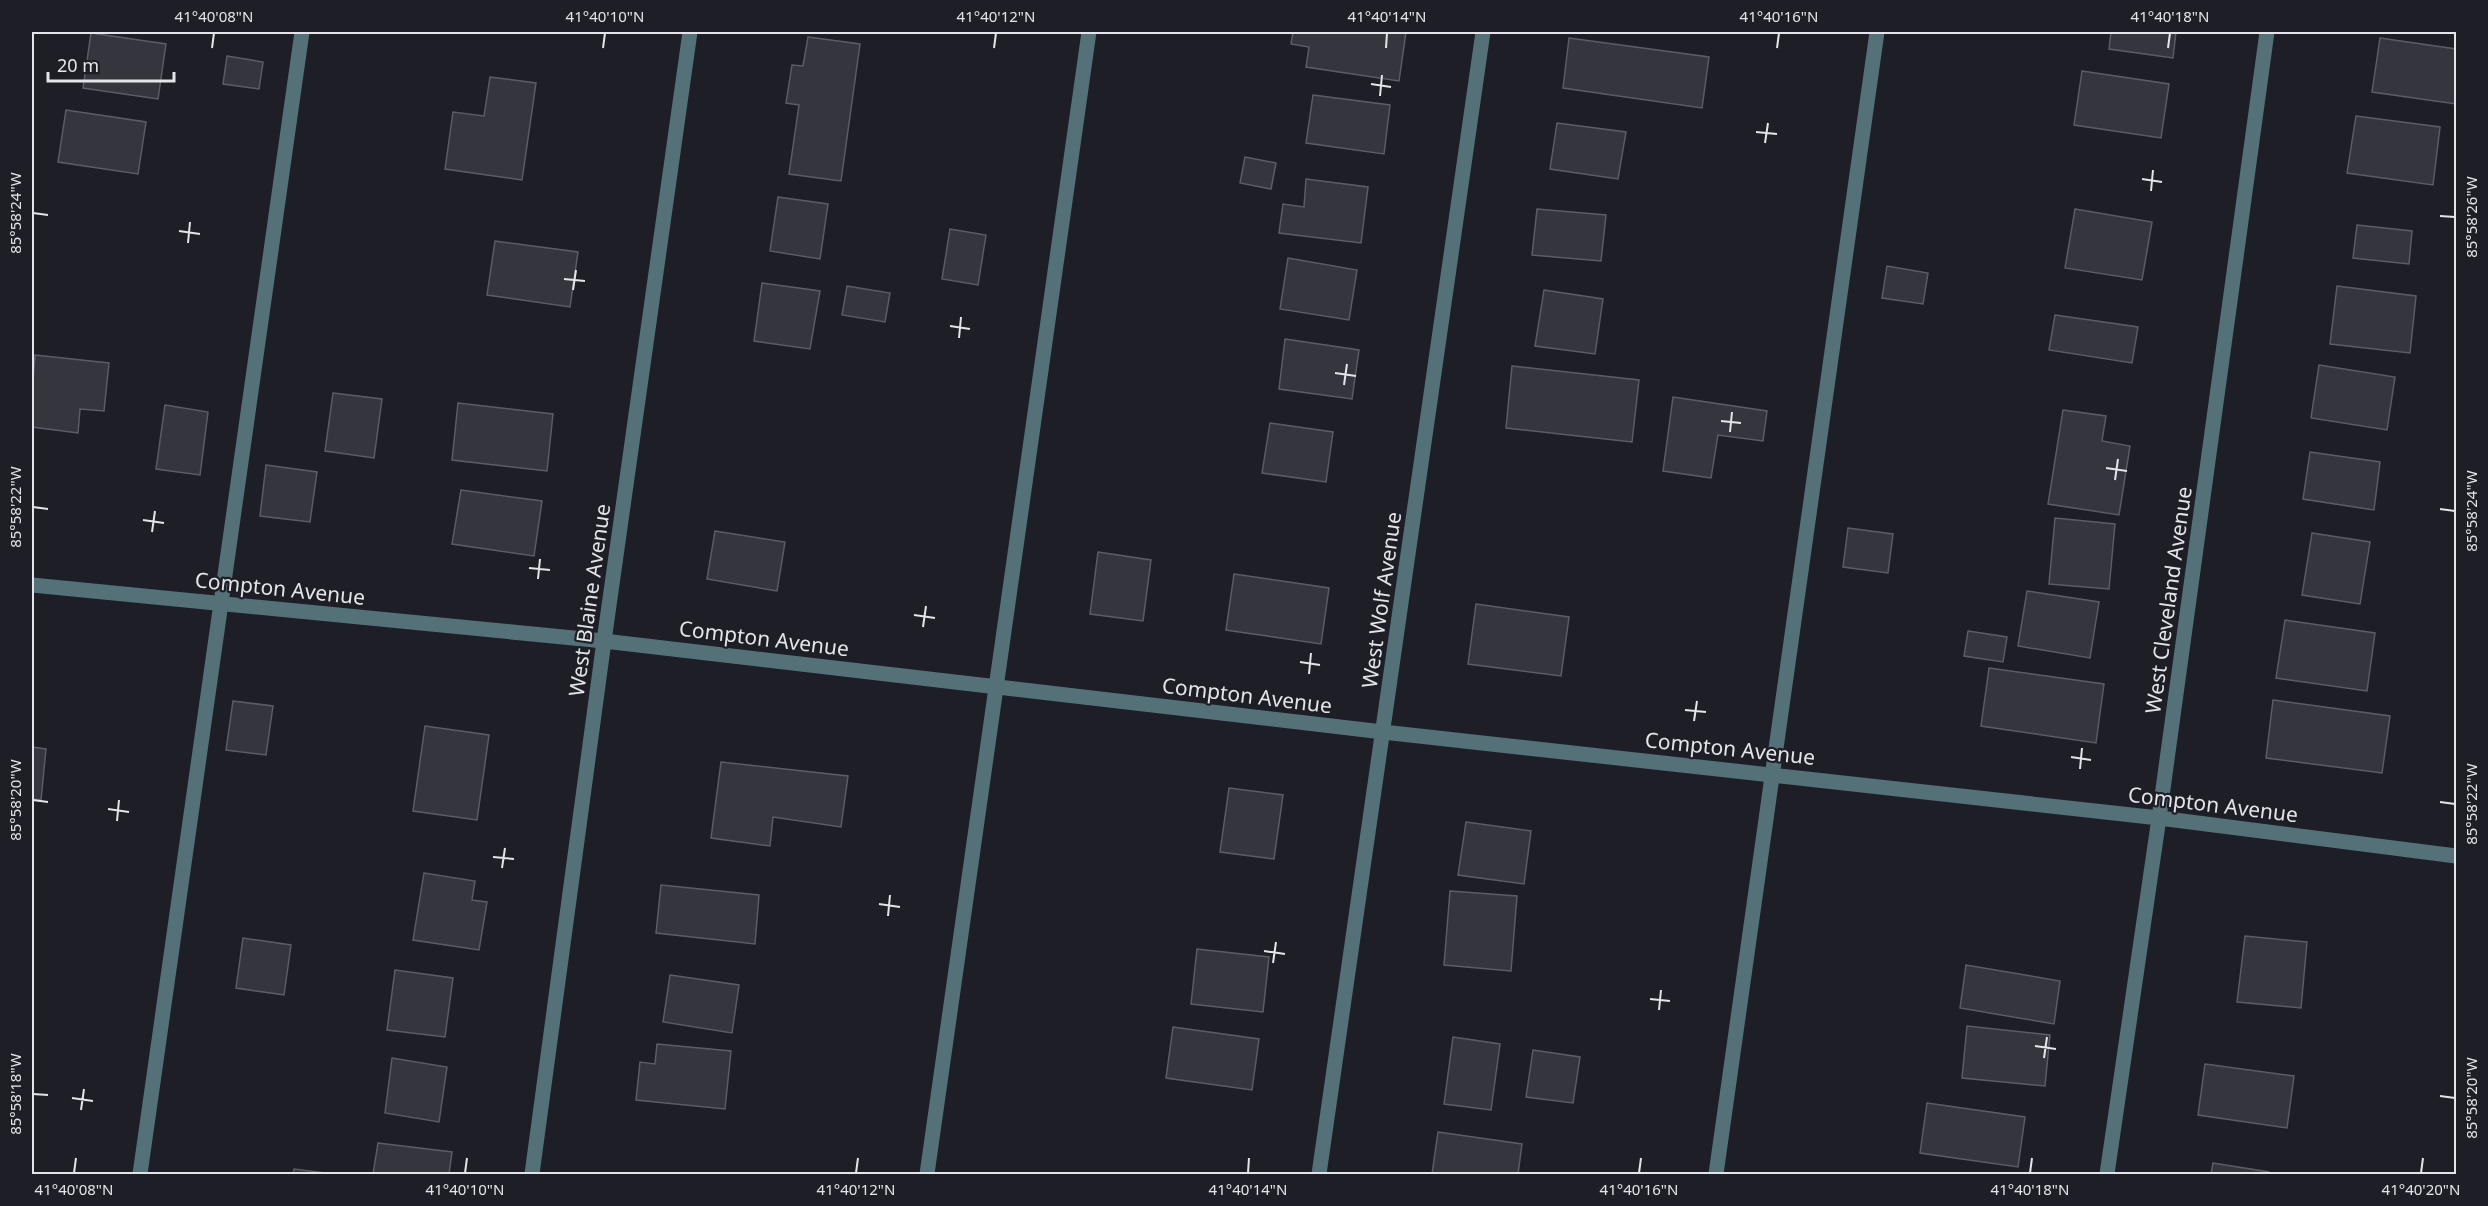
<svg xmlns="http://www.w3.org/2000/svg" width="2488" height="1206" viewBox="0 0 2488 1206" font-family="'Noto Sans',sans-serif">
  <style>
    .building { fill: #34353d; stroke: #5b5c66; stroke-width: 1.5 }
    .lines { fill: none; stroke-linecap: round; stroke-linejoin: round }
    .minor { stroke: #537176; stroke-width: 15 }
    .ticks { fill: none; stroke: #e4e4ea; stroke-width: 2 }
    .labels { text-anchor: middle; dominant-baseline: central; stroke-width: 4.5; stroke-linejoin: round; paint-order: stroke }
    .street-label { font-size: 21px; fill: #e4e4ea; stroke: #1e1e26 }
    .neatline { fill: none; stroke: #e4e4ea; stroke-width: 2 }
    .ticks-label { font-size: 15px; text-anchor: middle; fill: #e4e4ea }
  </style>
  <rect width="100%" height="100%" fill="#1e1e26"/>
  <path class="building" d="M 1293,32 L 1406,32 L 1399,81 L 1306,67 L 1309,47 L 1291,44 Z
    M 2111,32 L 2176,32 L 2173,58 L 2109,49 Z
    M 91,33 L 166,44 L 158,99 L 83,88 Z
    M 808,37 L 860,44 L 841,181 L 789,174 L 799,105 L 786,103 L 792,65 L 803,66 Z
    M 1569,38 L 1709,57 L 1702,108 L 1563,88 Z
    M 2380,38 L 2456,49 L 2456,104 L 2372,92 Z
    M 227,56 L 263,62 L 259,89 L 223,84 Z
    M 2082,71 L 2169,84 L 2161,138 L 2074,125 Z
    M 490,77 L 536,83 L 522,180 L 445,169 L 453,112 L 484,116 Z
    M 1313,95 L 1390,105 L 1384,154 L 1306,143 Z
    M 66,110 L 146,122 L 138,174 L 58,162 Z
    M 2356,116 L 2440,127 L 2433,185 L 2347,173 Z
    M 1557,123 L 1626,132 L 1618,179 L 1550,169 Z
    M 1245,157 L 1276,163 L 1271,189 L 1240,183 Z
    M 1306,179 L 1368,187 L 1361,243 L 1279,233 L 1283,204 L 1304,207 Z
    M 778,197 L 828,204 L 820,259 L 770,251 Z
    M 1537,209 L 1606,215 L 1601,261 L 1532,255 Z
    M 2075,209 L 2152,222 L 2142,280 L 2065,268 Z
    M 2357,225 L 2412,231 L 2409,264 L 2353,258 Z
    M 950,229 L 986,235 L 978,285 L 942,279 Z
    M 495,241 L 578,252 L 570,307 L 487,295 Z
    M 1288,258 L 1357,270 L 1349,320 L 1280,309 Z
    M 1887,266 L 1928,273 L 1923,304 L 1882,298 Z
    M 762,283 L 820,291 L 810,349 L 754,341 Z
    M 847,286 L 890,293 L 885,322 L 842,315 Z
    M 2337,286 L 2416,296 L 2410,353 L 2330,344 Z
    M 1544,290 L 1603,299 L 1595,354 L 1535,346 Z
    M 2055,315 L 2138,327 L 2132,363 L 2049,350 Z
    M 1285,339 L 1359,350 L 1352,399 L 1279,389 Z
    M 35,355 L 109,363 L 104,411 L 80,409 L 78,433 L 32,427 L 32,394 Z
    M 2319,365 L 2395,377 L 2387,430 L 2311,418 Z
    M 1512,366 L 1639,380 L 1632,442 L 1506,428 Z
    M 333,393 L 382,399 L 374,458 L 325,451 Z
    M 1673,397 L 1767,411 L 1763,441 L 1718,435 L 1711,478 L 1663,471 Z
    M 458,403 L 553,414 L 547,471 L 452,460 Z
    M 165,405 L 208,412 L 200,475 L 156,469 Z
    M 2063,410 L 2106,416 L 2102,441 L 2130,446 L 2119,515 L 2048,504 Z
    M 1270,423 L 1333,432 L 1326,482 L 1262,473 Z
    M 2310,452 L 2380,462 L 2374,510 L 2303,499 Z
    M 266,465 L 317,472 L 310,522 L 260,516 Z
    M 461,490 L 542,501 L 534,556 L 452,544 Z
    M 2055,518 L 2115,524 L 2109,589 L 2049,584 Z
    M 1848,528 L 1893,534 L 1888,573 L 1843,567 Z
    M 715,531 L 785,542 L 777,591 L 707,579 Z
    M 2312,533 L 2370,542 L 2360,604 L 2302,595 Z
    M 1098,552 L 1151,560 L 1143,621 L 1090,614 Z
    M 1234,574 L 1329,588 L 1321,644 L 1226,630 Z
    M 2027,591 L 2099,602 L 2090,658 L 2018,646 Z
    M 1476,604 L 1569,617 L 1561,676 L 1468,664 Z
    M 2285,620 L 2375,633 L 2367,691 L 2276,678 Z
    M 1968,631 L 2007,637 L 2003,662 L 1964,656 Z
    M 1989,668 L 2104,684 L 2096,743 L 1981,726 Z
    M 2273,700 L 2390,716 L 2382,773 L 2266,758 Z
    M 233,701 L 273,706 L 266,755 L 226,750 Z
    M 425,726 L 489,735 L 477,820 L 413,811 Z
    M 32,747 L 46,749 L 41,800 L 32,799 Z
    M 721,762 L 848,776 L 841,827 L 773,817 L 770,846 L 711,838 Z
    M 1229,788 L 1283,795 L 1274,859 L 1220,852 Z
    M 1466,822 L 1531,831 L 1524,884 L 1458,875 Z
    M 424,873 L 475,881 L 472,900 L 487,902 L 479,950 L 413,940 Z
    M 661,885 L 759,895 L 755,944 L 656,933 Z
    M 1450,891 L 1517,896 L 1511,971 L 1444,965 Z
    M 2245,936 L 2307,942 L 2301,1008 L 2237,1002 Z
    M 243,938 L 291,945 L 284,995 L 236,988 Z
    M 1197,949 L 1269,957 L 1263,1012 L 1191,1004 Z
    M 1966,965 L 2060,981 L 2054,1024 L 1960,1008 Z
    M 395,970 L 453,978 L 445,1037 L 387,1030 Z
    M 670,975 L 739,985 L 732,1033 L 663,1022 Z
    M 1967,1026 L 2050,1035 L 2045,1086 L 1962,1078 Z
    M 1173,1027 L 1259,1039 L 1252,1090 L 1166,1078 Z
    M 1453,1037 L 1500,1044 L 1491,1110 L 1444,1104 Z
    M 657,1044 L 731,1051 L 725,1109 L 636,1100 L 640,1062 L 655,1064 Z
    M 1533,1050 L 1580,1057 L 1573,1103 L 1526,1097 Z
    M 392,1058 L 447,1067 L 439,1122 L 385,1113 Z
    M 2205,1064 L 2294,1076 L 2287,1128 L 2198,1115 Z
    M 1927,1103 L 2025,1117 L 2018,1167 L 1920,1153 Z
    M 1438,1132 L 1522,1144 L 1518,1174 L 1432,1174 Z
    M 378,1143 L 452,1152 L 449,1174 L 373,1174 Z
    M 2213,1163 L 2269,1172 L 2269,1174 L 2211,1174 Z
    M 294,1169 L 333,1174 L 293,1174 Z"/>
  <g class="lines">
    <path class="minor" d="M 32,585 L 604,641 L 1383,732 L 2159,818 L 2456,856
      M 140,1174 L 302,32
      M 532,1174 L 604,641 L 690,32
      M 927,1174 L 1089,32
      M 1319,1174 L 1483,32
      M 1716,1174 L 1877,32
      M 2107,1174 L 2159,818 L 2267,32"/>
  </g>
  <path class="ticks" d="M 212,48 L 214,33M 603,48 L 605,33M 994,48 L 996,33M 1386,48 L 1387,33M 1777,48 L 1779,33M 2168,48 L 2170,33M 1371,84 L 1391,87M 1380,96 L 1382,75M 1756,132 L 1777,134M 1765,143 L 1768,123M 2142,179 L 2162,182M 2151,191 L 2153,170M 33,213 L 48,215M 2440,216 L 2455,217M 179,231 L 200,234M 188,243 L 190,222M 564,279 L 585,281M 573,290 L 576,270M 950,326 L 970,329M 959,338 L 961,317M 1335,373 L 1356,376M 1344,385 L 1347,364M 1721,421 L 1741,423M 1730,432 L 1732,412M 2106,468 L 2127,471M 2115,480 L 2118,459M 33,507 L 48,509M 2440,509 L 2455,511M 143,520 L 164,523M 152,532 L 155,511M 529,568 L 550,570M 538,579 L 540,559M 914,615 L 935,618M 923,627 L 926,606M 1300,662 L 1320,665M 1309,674 L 1311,653M 1685,710 L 1706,712M 1694,721 L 1697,701M 2071,757 L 2091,760M 2080,769 L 2082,748M 33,800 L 48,802M 2440,802 L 2455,804M 108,809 L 129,812M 117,821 L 119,800M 493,857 L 514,859M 502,868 L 505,848M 879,904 L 900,907M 888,916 L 890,895M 1264,951 L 1285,954M 1273,963 L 1276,942M 1650,999 L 1670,1001M 1659,1010 L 1661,990M 2035,1046 L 2056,1049M 2044,1058 L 2047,1037M 33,1094 L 48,1095M 2440,1096 L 2455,1098M 72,1098 L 93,1101M 81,1110 L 84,1089M 74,1173 L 76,1158M 465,1173 L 467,1158M 856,1173 L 858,1158M 1248,1173 L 1249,1158M 1639,1173 L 1641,1158M 2030,1173 L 2032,1158M 2421,1173 L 2423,1158"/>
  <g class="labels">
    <g class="street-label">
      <text transform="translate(280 588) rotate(6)">Compton Avenue</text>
      <text transform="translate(589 600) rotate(-82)">West Blaine Avenue</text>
      <text transform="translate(1381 600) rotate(-82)">West Wolf Avenue</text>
      <text transform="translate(2168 600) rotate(-82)">West Cleveland Avenue</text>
      <text transform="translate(764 638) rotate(7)">Compton Avenue</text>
      <text transform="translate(1247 695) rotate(7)">Compton Avenue</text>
      <text transform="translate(1730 748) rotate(6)">Compton Avenue</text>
      <text transform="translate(2213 804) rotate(7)">Compton Avenue</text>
    </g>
  </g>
  <rect width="2488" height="1206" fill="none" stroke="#1e1e26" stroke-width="66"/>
  <path d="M48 72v9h126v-9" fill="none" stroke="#e4e4ea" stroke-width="3"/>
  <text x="57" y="72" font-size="18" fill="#e4e4ea" stroke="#1e1e26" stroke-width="4.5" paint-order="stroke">20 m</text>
  <rect x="33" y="33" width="2422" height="1140" class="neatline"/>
  <g class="ticks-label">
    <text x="214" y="22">41°40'08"N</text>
    <text x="605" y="22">41°40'10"N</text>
    <text x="996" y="22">41°40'12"N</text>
    <text x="1387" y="22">41°40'14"N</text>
    <text x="1779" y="22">41°40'16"N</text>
    <text x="2170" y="22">41°40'18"N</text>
    <text transform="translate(16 213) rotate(-90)" y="5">85°58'24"W</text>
    <text transform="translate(2472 217) rotate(-90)" y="5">85°58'26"W</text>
    <text transform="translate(16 507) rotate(-90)" y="5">85°58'22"W</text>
    <text transform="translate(2472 511) rotate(-90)" y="5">85°58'24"W</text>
    <text transform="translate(16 800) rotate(-90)" y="5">85°58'20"W</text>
    <text transform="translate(2472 804) rotate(-90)" y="5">85°58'22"W</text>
    <text transform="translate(16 1094) rotate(-90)" y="5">85°58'18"W</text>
    <text transform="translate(2472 1098) rotate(-90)" y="5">85°58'20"W</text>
    <text x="74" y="1195">41°40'08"N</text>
    <text x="465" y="1195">41°40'10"N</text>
    <text x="856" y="1195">41°40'12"N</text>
    <text x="1248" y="1195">41°40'14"N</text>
    <text x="1639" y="1195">41°40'16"N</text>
    <text x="2030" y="1195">41°40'18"N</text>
    <text x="2421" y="1195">41°40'20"N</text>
  </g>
</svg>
